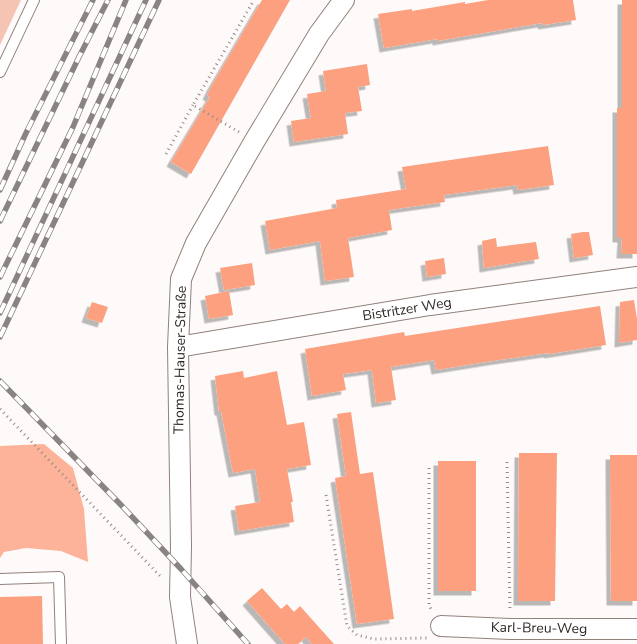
<svg xmlns="http://www.w3.org/2000/svg" width="637" height="644" viewBox="0 0 637 644" font-family="'Nunito Sans',sans-serif">
  <style>
    .green { fill: #f6c4b3 }
    .forest { fill: #fdb399 }
    .building { fill: #fca080; filter: url(#shadow) }
    .lines { fill: none; stroke-linecap: round; stroke-linejoin: round }
    .lane-casing { stroke: #91817b; stroke-width: 12 }
    .street-casing { stroke: #91817b; stroke-width: 22 }
    .path { stroke: #908b88; stroke-width: 3; stroke-dasharray: 1 4; stroke-linecap: butt }
    .lane { stroke: #fff; stroke-width: 10 }
    .street { stroke: #fff; stroke-width: 20 }
    .rail-casing { stroke: #898482; stroke-width: 5.5 }
    .rail { stroke: #fff; stroke-width: 4; stroke-dasharray: 11; stroke-linecap: butt }
    .labels { text-anchor: middle; dominant-baseline: central; stroke-width: 4; stroke-linejoin: round; paint-order: stroke }
    .street-label { font-size: 14px; fill: #2e2825; stroke: #fff }
  </style>
  <defs>
    <filter id="shadow"><feDropShadow dx="-4.5" dy="4.5" stdDeviation="0" flood-color="#0004"/></filter>
  </defs>
  <rect width="100%" height="100%" fill="#fefaf9"/>
  <path class="green" d="M 0,0 L 21,0 L 0,45 Z"/>
  <path class="forest" d="M 44,444 L 73,468 L 84,509 L 88,562 L 61,551 L 26,548 L 4,552 L 0,558 L 0,446 Z"/>
  <path class="building" d="M 262,0 L 290,0 L 191,174 L 171,162 L 210,97 L 207,95 L 212,85 Z
    M 488,0 L 573,0 L 576,20 L 543,25 L 542,23 L 437,41 L 437,39 L 384,48 L 378,14 L 412,9 L 412,11 L 465,2 L 465,4 Z
    M 622,0 L 637,0 L 637,254 L 621,254 L 622,238 L 617,238 L 617,108 L 622,108 Z
    M 367,64 L 370,85 L 358,87 L 362,111 L 345,113 L 348,134 L 294,142 L 291,121 L 311,118 L 307,94 L 326,91 L 323,71 Z
    M 548,146 L 554,185 L 518,190 L 517,185 L 444,195 L 445,202 L 389,210 L 392,230 L 348,238 L 354,277 L 325,281 L 320,241 L 270,250 L 265,221 L 337,208 L 336,200 L 406,189 L 402,167 Z
    M 583,232 L 589,232 L 593,255 L 574,258 L 571,234 Z
    M 496,238 L 497,247 L 536,242 L 539,259 L 484,268 L 482,241 Z
    M 444,258 L 446,274 L 427,277 L 425,261 Z
    M 252,263 L 255,285 L 224,290 L 220,268 Z
    M 229,291 L 233,315 L 209,319 L 205,296 Z
    M 634,300 L 637,319 L 637,340 L 619,343 L 620,302 Z
    M 92,302 L 108,307 L 102,323 L 86,318 Z
    M 600,306 L 606,345 L 549,354 L 548,353 L 492,361 L 436,370 L 434,360 L 391,367 L 396,400 L 376,403 L 372,370 L 343,374 L 346,390 L 312,396 L 305,349 L 404,332 L 405,336 Z
    M 243,371 L 244,378 L 277,371 L 287,425 L 304,422 L 311,465 L 287,469 L 293,502 L 291,502 L 294,522 L 239,531 L 235,506 L 260,502 L 255,469 L 233,473 L 221,411 L 219,411 L 215,376 Z
    M 351,412 L 360,474 L 373,472 L 394,619 L 357,624 L 335,478 L 346,476 L 337,414 Z
    M 519,453 L 557,453 L 555,601 L 518,601 Z
    M 610,455 L 637,455 L 637,601 L 611,601 Z
    M 438,461 L 476,461 L 476,591 L 438,591 Z
    M 262,588 L 281,609 L 287,604 L 294,612 L 300,606 L 334,644 L 312,644 L 306,637 L 298,644 L 285,644 L 247,601 Z
    M 42,596 L 43,644 L 0,644 L 0,597 Z"/>
  <g class="lines">
    <defs>
      <path id="lane" d="M 0,72 L 34,0
        M 0,579 L 59,577 L 61,644"/>
      <path id="street" d="M 178,347 L 430,305 L 637,277
        M 441,626 L 511,629 L 637,629
        M 187,644 L 180,597 L 181,546 L 178,347 L 181,279 L 196,243 L 254,142 L 319,34 L 344,0"/>
    </defs>
    <use href="#lane" class="lane-casing"/>
    <use href="#street" class="street-casing"/>
    <path class="path" d="M 239,132 L 193,105 L 254,0
      M 166,154 L 193,105
      M 0,409 L 161,577
      M 507,462 L 510,612
      M 429,468 L 429,605 L 432,611
      M 326,495 L 347,626 L 357,635 L 374,639 L 427,638"/>
    <use href="#lane" class="lane"/>
    <use href="#street" class="street"/>
    <defs>
      <path id="rail" d="M 0,190 L 26,133 L 93,0
        M 0,221 L 79,57 L 108,0
        M 0,277 L 73,127 L 126,0
        M 0,313 L 146,0
        M 0,337 L 159,0
        M 0,381 L 122,506 L 181,569 L 248,644"/>
    </defs>
    <use href="#rail" class="rail-casing"/>
    <use href="#rail" class="rail"/>
  </g>
  <g class="labels">
    <g class="street-label">
      <text transform="translate(407 309) rotate(-9)">Bistritzer Weg</text>
      <text transform="translate(180 360) rotate(-89)">Thomas-Hauser-Straße</text>
      <text transform="translate(539 628) rotate(1)">Karl-Breu-Weg</text>
    </g>
  </g>
</svg>
